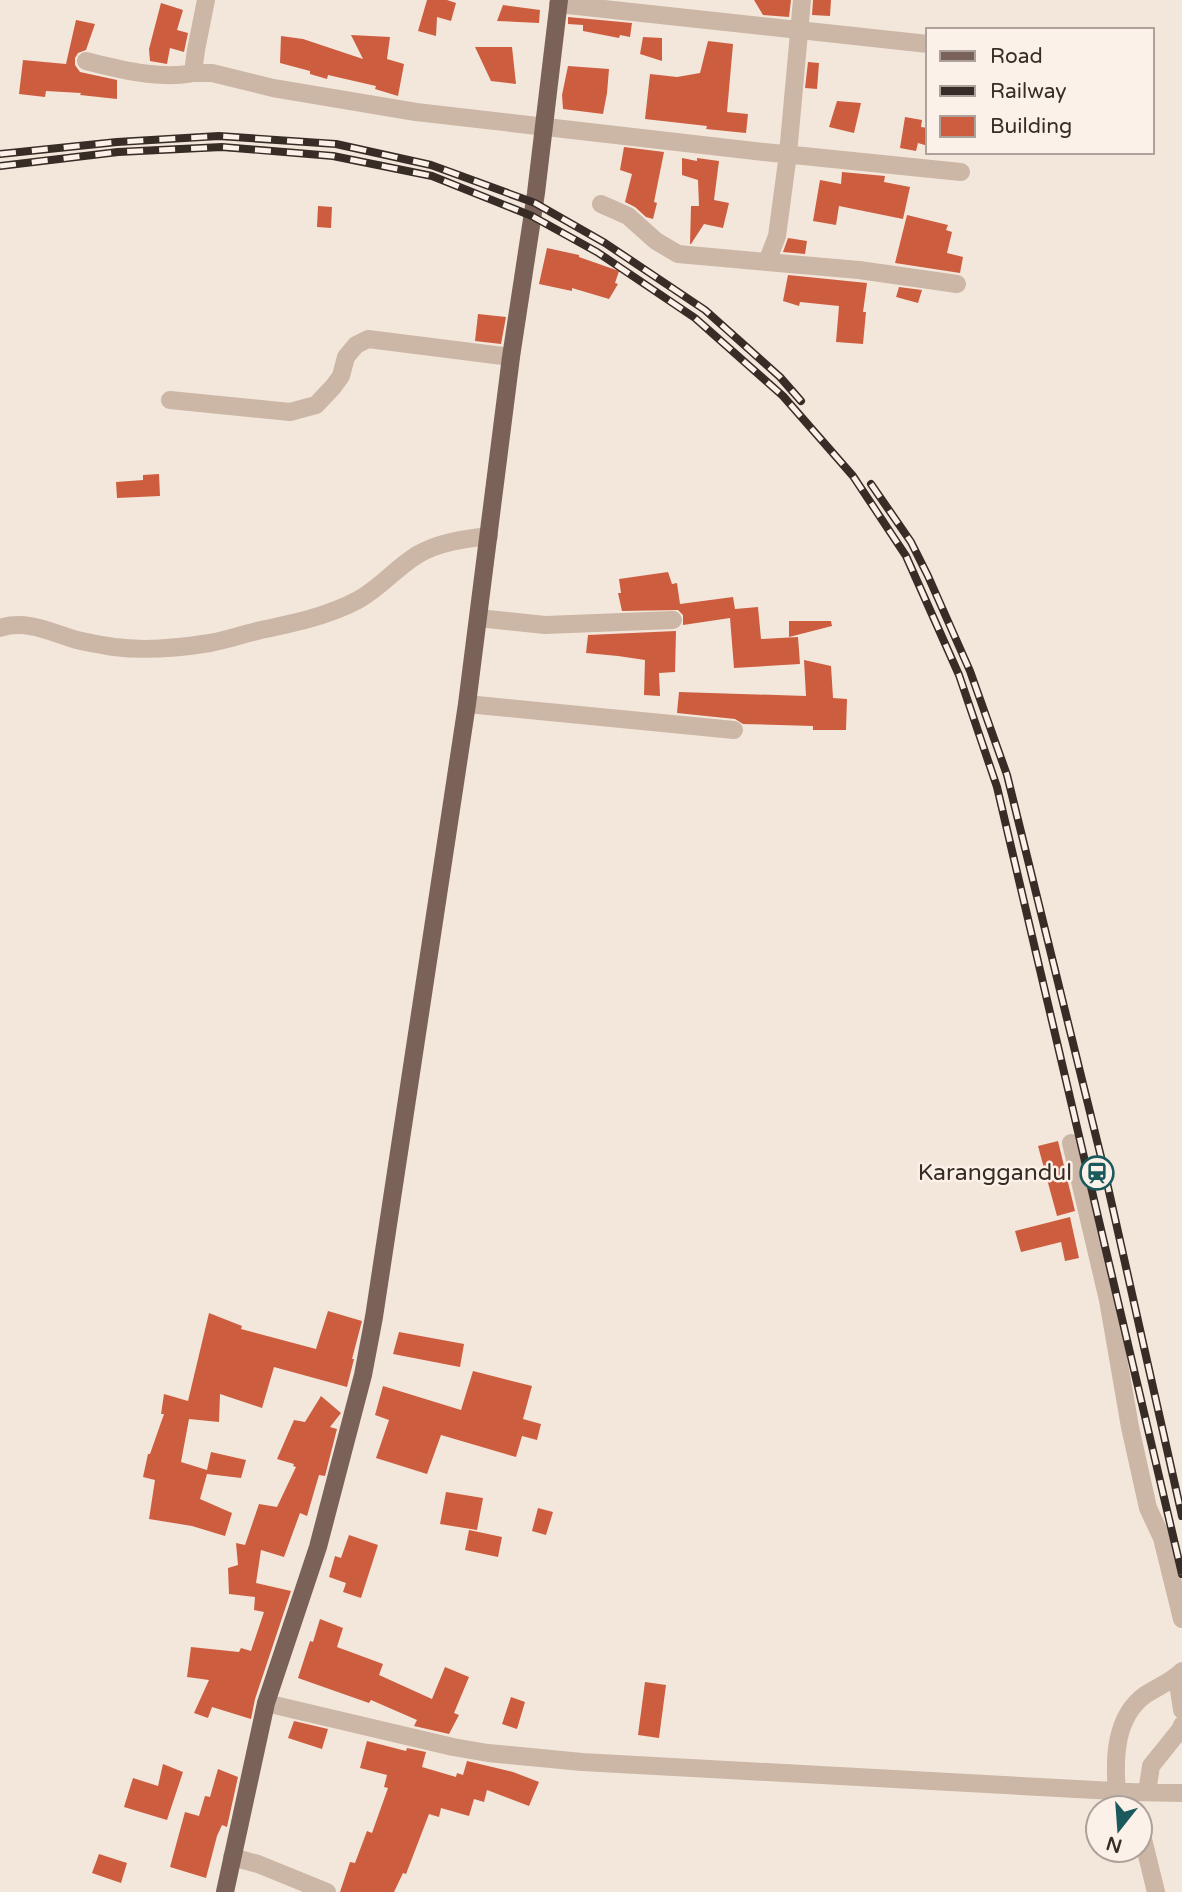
<svg xmlns="http://www.w3.org/2000/svg" width="1182" height="1892" viewBox="0 0 1182 1892" font-family="'Varela Round',sans-serif">
  <style>
    .building { fill: #cd5d3f }
    .lines { fill: none; stroke-linecap: round; stroke-linejoin: round }
    .minor { stroke: #ccb6a6; stroke-width: 18 }
    .major { stroke: #7b6258; stroke-width: 18 }
    .rail-casing { stroke: #382c27; stroke-width: 8 }
    .rail { stroke: #fbf1e8; stroke-width: 5; stroke-dasharray: 16; stroke-linecap: butt }
    .labels { text-anchor: middle; dominant-baseline: central; stroke-width: 5; stroke-linejoin: round; paint-order: stroke }
    .poi-label { font-size: 23px; fill: #382c27; stroke: #fbf1e8; text-anchor: end }
  </style>
  <rect width="100%" height="100%" fill="#f3e7db"/>
  <path class="building" d="M 427,0 L 447,0 L 456,3 L 451,21 L 437,17 L 436,36 L 418,31 Z
    M 754,0 L 791,0 L 789,17 L 763,15 Z
    M 813,0 L 831,0 L 830,16 L 812,15 Z
    M 161,3 L 183,10 L 177,30 L 188,33 L 184,52 L 170,48 L 167,64 L 150,61 L 149,49 Z
    M 503,5 L 540,10 L 539,23 L 497,21 Z
    M 568,17 L 632,23 L 630,37 L 620,35 L 619,38 L 583,31 L 583,25 L 568,24 Z
    M 76,20 L 95,24 L 86,50 L 78,53 L 75,58 L 75,65 L 80,72 L 117,80 L 117,99 L 80,95 L 81,93 L 46,91 L 45,97 L 19,94 L 23,60 L 66,64 Z
    M 351,35 L 390,37 L 387,59 L 404,64 L 398,96 L 375,89 L 376,86 L 328,75 L 327,79 L 310,74 L 310,71 L 280,63 L 281,36 L 303,39 L 363,59 Z
    M 643,37 L 662,38 L 662,61 L 640,54 Z
    M 708,41 L 733,44 L 727,112 L 748,114 L 746,133 L 706,129 L 707,126 L 645,119 L 650,74 L 677,77 L 700,73 Z
    M 475,47 L 512,47 L 516,84 L 491,81 Z
    M 808,62 L 819,63 L 817,89 L 805,88 Z
    M 568,66 L 609,69 L 607,93 L 603,114 L 563,109 L 562,95 Z
    M 837,101 L 861,103 L 854,133 L 829,127 Z
    M 905,117 L 922,120 L 921,127 L 928,128 L 928,146 L 918,143 L 916,151 L 900,148 Z
    M 624,147 L 664,152 L 654,202 L 657,203 L 653,219 L 646,217 L 635,207 L 625,202 L 632,174 L 620,170 Z
    M 682,158 L 697,161 L 697,158 L 719,161 L 714,200 L 729,203 L 723,228 L 704,224 L 691,244 L 690,244 L 691,206 L 699,206 L 698,180 L 682,175 Z
    M 842,172 L 885,176 L 884,182 L 910,187 L 903,219 L 839,206 L 836,225 L 813,221 L 820,180 L 841,184 Z
    M 318,206 L 332,207 L 331,228 L 317,227 Z
    M 907,215 L 948,225 L 946,230 L 952,232 L 947,253 L 963,257 L 960,273 L 895,263 Z
    M 788,238 L 807,241 L 805,254 L 783,252 Z
    M 547,248 L 579,255 L 579,257 L 619,271 L 615,283 L 618,284 L 609,299 L 572,288 L 572,291 L 539,284 Z
    M 788,275 L 867,283 L 863,312 L 866,312 L 863,344 L 836,342 L 839,306 L 800,302 L 799,306 L 783,301 Z
    M 899,287 L 922,290 L 918,303 L 896,297 Z
    M 478,314 L 506,317 L 501,344 L 475,341 Z
    M 159,474 L 160,496 L 117,498 L 116,482 L 143,480 L 143,475 Z
    M 668,572 L 672,584 L 677,583 L 680,604 L 733,597 L 735,609 L 758,607 L 761,639 L 798,637 L 800,664 L 734,668 L 730,618 L 683,625 L 683,615 L 678,610 L 622,611 L 618,593 L 621,593 L 619,579 Z
    M 789,621 L 831,621 L 832,626 L 789,637 Z
    M 676,631 L 675,672 L 659,673 L 660,696 L 644,695 L 645,660 L 618,656 L 586,653 L 588,635 Z
    M 804,660 L 831,666 L 833,698 L 847,699 L 846,730 L 813,730 L 813,726 L 743,724 L 735,719 L 677,713 L 679,692 L 806,696 Z
    M 1058,1141 L 1075,1211 L 1057,1216 L 1038,1146 Z
    M 1070,1217 L 1079,1258 L 1065,1261 L 1061,1242 L 1021,1252 L 1015,1231 Z
    M 328,1311 L 362,1321 L 352,1359 L 354,1359 L 347,1387 L 274,1367 L 262,1408 L 220,1394 L 219,1422 L 189,1419 L 181,1462 L 207,1470 L 211,1452 L 246,1460 L 241,1478 L 207,1474 L 200,1499 L 232,1513 L 225,1536 L 192,1526 L 149,1519 L 155,1480 L 143,1477 L 148,1454 L 150,1454 L 164,1414 L 161,1414 L 164,1394 L 188,1401 L 209,1313 L 242,1326 L 241,1329 L 316,1349 Z
    M 399,1332 L 464,1344 L 460,1367 L 393,1354 Z
    M 473,1371 L 532,1386 L 523,1419 L 541,1424 L 537,1440 L 522,1436 L 516,1457 L 441,1435 L 427,1474 L 376,1458 L 389,1420 L 375,1415 L 383,1386 L 461,1410 Z
    M 321,1396 L 341,1413 L 330,1427 L 337,1429 L 325,1476 L 319,1475 L 307,1516 L 300,1513 L 284,1557 L 261,1550 L 256,1583 L 291,1591 L 255,1699 L 251,1719 L 212,1707 L 208,1718 L 194,1713 L 209,1680 L 187,1677 L 191,1647 L 239,1652 L 241,1648 L 251,1651 L 264,1612 L 254,1610 L 255,1597 L 229,1594 L 228,1568 L 238,1565 L 236,1543 L 245,1545 L 259,1504 L 277,1507 L 296,1467 L 293,1466 L 294,1464 L 277,1459 L 294,1420 L 305,1422 Z
    M 446,1492 L 483,1498 L 477,1530 L 440,1524 Z
    M 538,1508 L 553,1512 L 546,1535 L 532,1531 Z
    M 469,1530 L 502,1537 L 498,1557 L 465,1550 Z
    M 349,1535 L 378,1545 L 361,1598 L 343,1592 L 346,1583 L 329,1577 L 335,1556 L 341,1558 Z
    M 320,1619 L 343,1628 L 337,1647 L 383,1664 L 379,1675 L 432,1699 L 445,1667 L 469,1677 L 454,1713 L 459,1715 L 449,1734 L 414,1726 L 417,1720 L 371,1700 L 369,1703 L 298,1678 L 310,1641 L 313,1642 Z
    M 645,1682 L 666,1685 L 659,1738 L 638,1735 Z
    M 511,1697 L 525,1702 L 517,1729 L 502,1724 Z
    M 294,1721 L 328,1729 L 322,1749 L 288,1738 Z
    M 367,1741 L 406,1751 L 407,1748 L 426,1752 L 422,1767 L 456,1777 L 457,1773 L 463,1775 L 467,1761 L 513,1772 L 539,1782 L 529,1806 L 487,1790 L 484,1802 L 474,1799 L 469,1816 L 441,1808 L 439,1817 L 429,1814 L 406,1874 L 403,1873 L 394,1892 L 340,1892 L 350,1862 L 355,1863 L 367,1831 L 372,1833 L 388,1788 L 384,1787 L 387,1775 L 360,1768 Z
    M 163,1764 L 183,1772 L 167,1820 L 124,1807 L 133,1778 L 158,1786 Z
    M 218,1769 L 238,1777 L 227,1827 L 222,1825 L 217,1836 L 206,1878 L 170,1867 L 185,1812 L 199,1816 L 205,1796 L 210,1797 Z
    M 99,1854 L 127,1863 L 121,1883 L 92,1873 Z"/>
  <g class="lines">
    <path class="minor" d="M 206,0 L 196,50 L 193,73 L 212,73 L 273,88 L 416,112 L 764,152 L 961,172
      M 802,0 L 788,154 L 777,236 L 767,262 L 859,270 L 957,284
      M 558,4 L 928,44
      M 86,61 C 117,69 161,80 193,73
      M 601,204 L 628,216 L 656,241 L 678,254 L 767,262
      M 170,400 L 290,412 L 316,405 L 333,387 L 341,376 L 346,357 L 356,345 L 368,339 L 511,357
      M 478,618 L 545,625 L 673,620
      M 0,628 C 27,619 52,633 77,640 C 89,643 102,645 114,647 C 144,651 179,648 210,643 C 227,640 244,634 261,630 C 294,623 328,616 358,600 C 380,588 396,568 417,555 C 439,542 464,539 489,536
      M 467,704 L 734,730
      M 1071,1143 L 1108,1300 L 1130,1427 L 1148,1508 L 1162,1538 L 1182,1619
      M 1177,1677 L 1182,1710
      M 266,1703 L 453,1747 L 488,1753 L 582,1762 L 1132,1792 L 1182,1793
      M 1117,1791 C 1114,1758 1115,1717 1145,1695 C 1157,1687 1171,1682 1182,1671
      M 1147,1792 L 1151,1766 L 1180,1730 L 1182,1725
      M 1140,1827 L 1156,1892
      M 232,1857 L 258,1864 L 327,1892"/>
    <path class="major" d="M 225,1892 L 266,1703 L 318,1547 L 363,1375 L 374,1317 L 467,704 L 511,357 L 536,193 L 559,0"/>
    <defs>
      <path id="rail" d="M 0,154 L 117,142 L 219,136 L 336,144 L 431,165 L 535,203 L 605,243 L 705,310 L 780,377 L 801,401
        M 0,166 L 118,152 L 222,147 L 333,156 L 432,176 L 532,216 L 597,252 L 695,318 L 783,396 L 853,476 L 906,556 L 959,675 L 997,787 L 1182,1574
        M 871,484 L 911,542 L 928,576 L 970,671 L 1007,775 L 1103,1165 L 1182,1516"/>
    </defs>
    <use href="#rail" class="rail-casing"/>
    <use href="#rail" class="rail"/>
  </g>
  <defs>
    <symbol id="station-ring" viewBox="-11 -11 22 22"><circle r="9.5" fill="#fbf1e8" stroke="#1a5a5c" stroke-width="1.5"/><path d="M-3-6H3Q5-6 5-4V2Q5 4 3 4L4.5 6H3L1.5 4h-3L-3 6H-4.5L-3 4Q-5 4-5 2V-4Q-5-6-3-6ZM-3.5-4v3h7v-3ZM-3.5 1v1.5H-2V1ZM2 1v1.5H3.5V1Z" fill="#1a5a5c"/></symbol>
  </defs>
  <g fill-rule="evenodd">
    <use href="#station-ring" x="1078" y="1154" width="38" height="38"/>
  </g>
  <g class="labels">
    <g class="poi-label">
      <text x="1072" y="1173">Karanggandul</text>
    </g>
  </g>
  <rect x="926" y="28" width="228" height="126" fill="#fbf1e8" stroke="#ada29b" stroke-width="2"/>
  <rect x="940" y="51" width="35" height="10" fill="#7b6258" stroke="#ada29b" stroke-width="2"/>
  <text x="990" y="63" font-size="21" fill="#382c27">Road</text>
  <rect x="940" y="86" width="35" height="10" fill="#382c27" stroke="#ada29b" stroke-width="2"/>
  <text x="990" y="98" font-size="21" fill="#382c27">Railway</text>
  <rect x="940" y="116" width="35" height="21" fill="#cd5d3f" stroke="#ada29b" stroke-width="2"/>
  <text x="990" y="133" font-size="21" fill="#382c27">Building</text>
  <g transform="translate(1119 1829) rotate(197)"><circle r="33" fill="#fbf1e8" stroke="#ada29b" stroke-width="2"/>
  <path d="M0-5L12 26L0 18L-12 26Z" fill="#1a5a5c"/>
  <text y="-10" font-size="19" font-weight="bold" text-anchor="middle" fill="#382c27">N</text>
  </g>
</svg>
